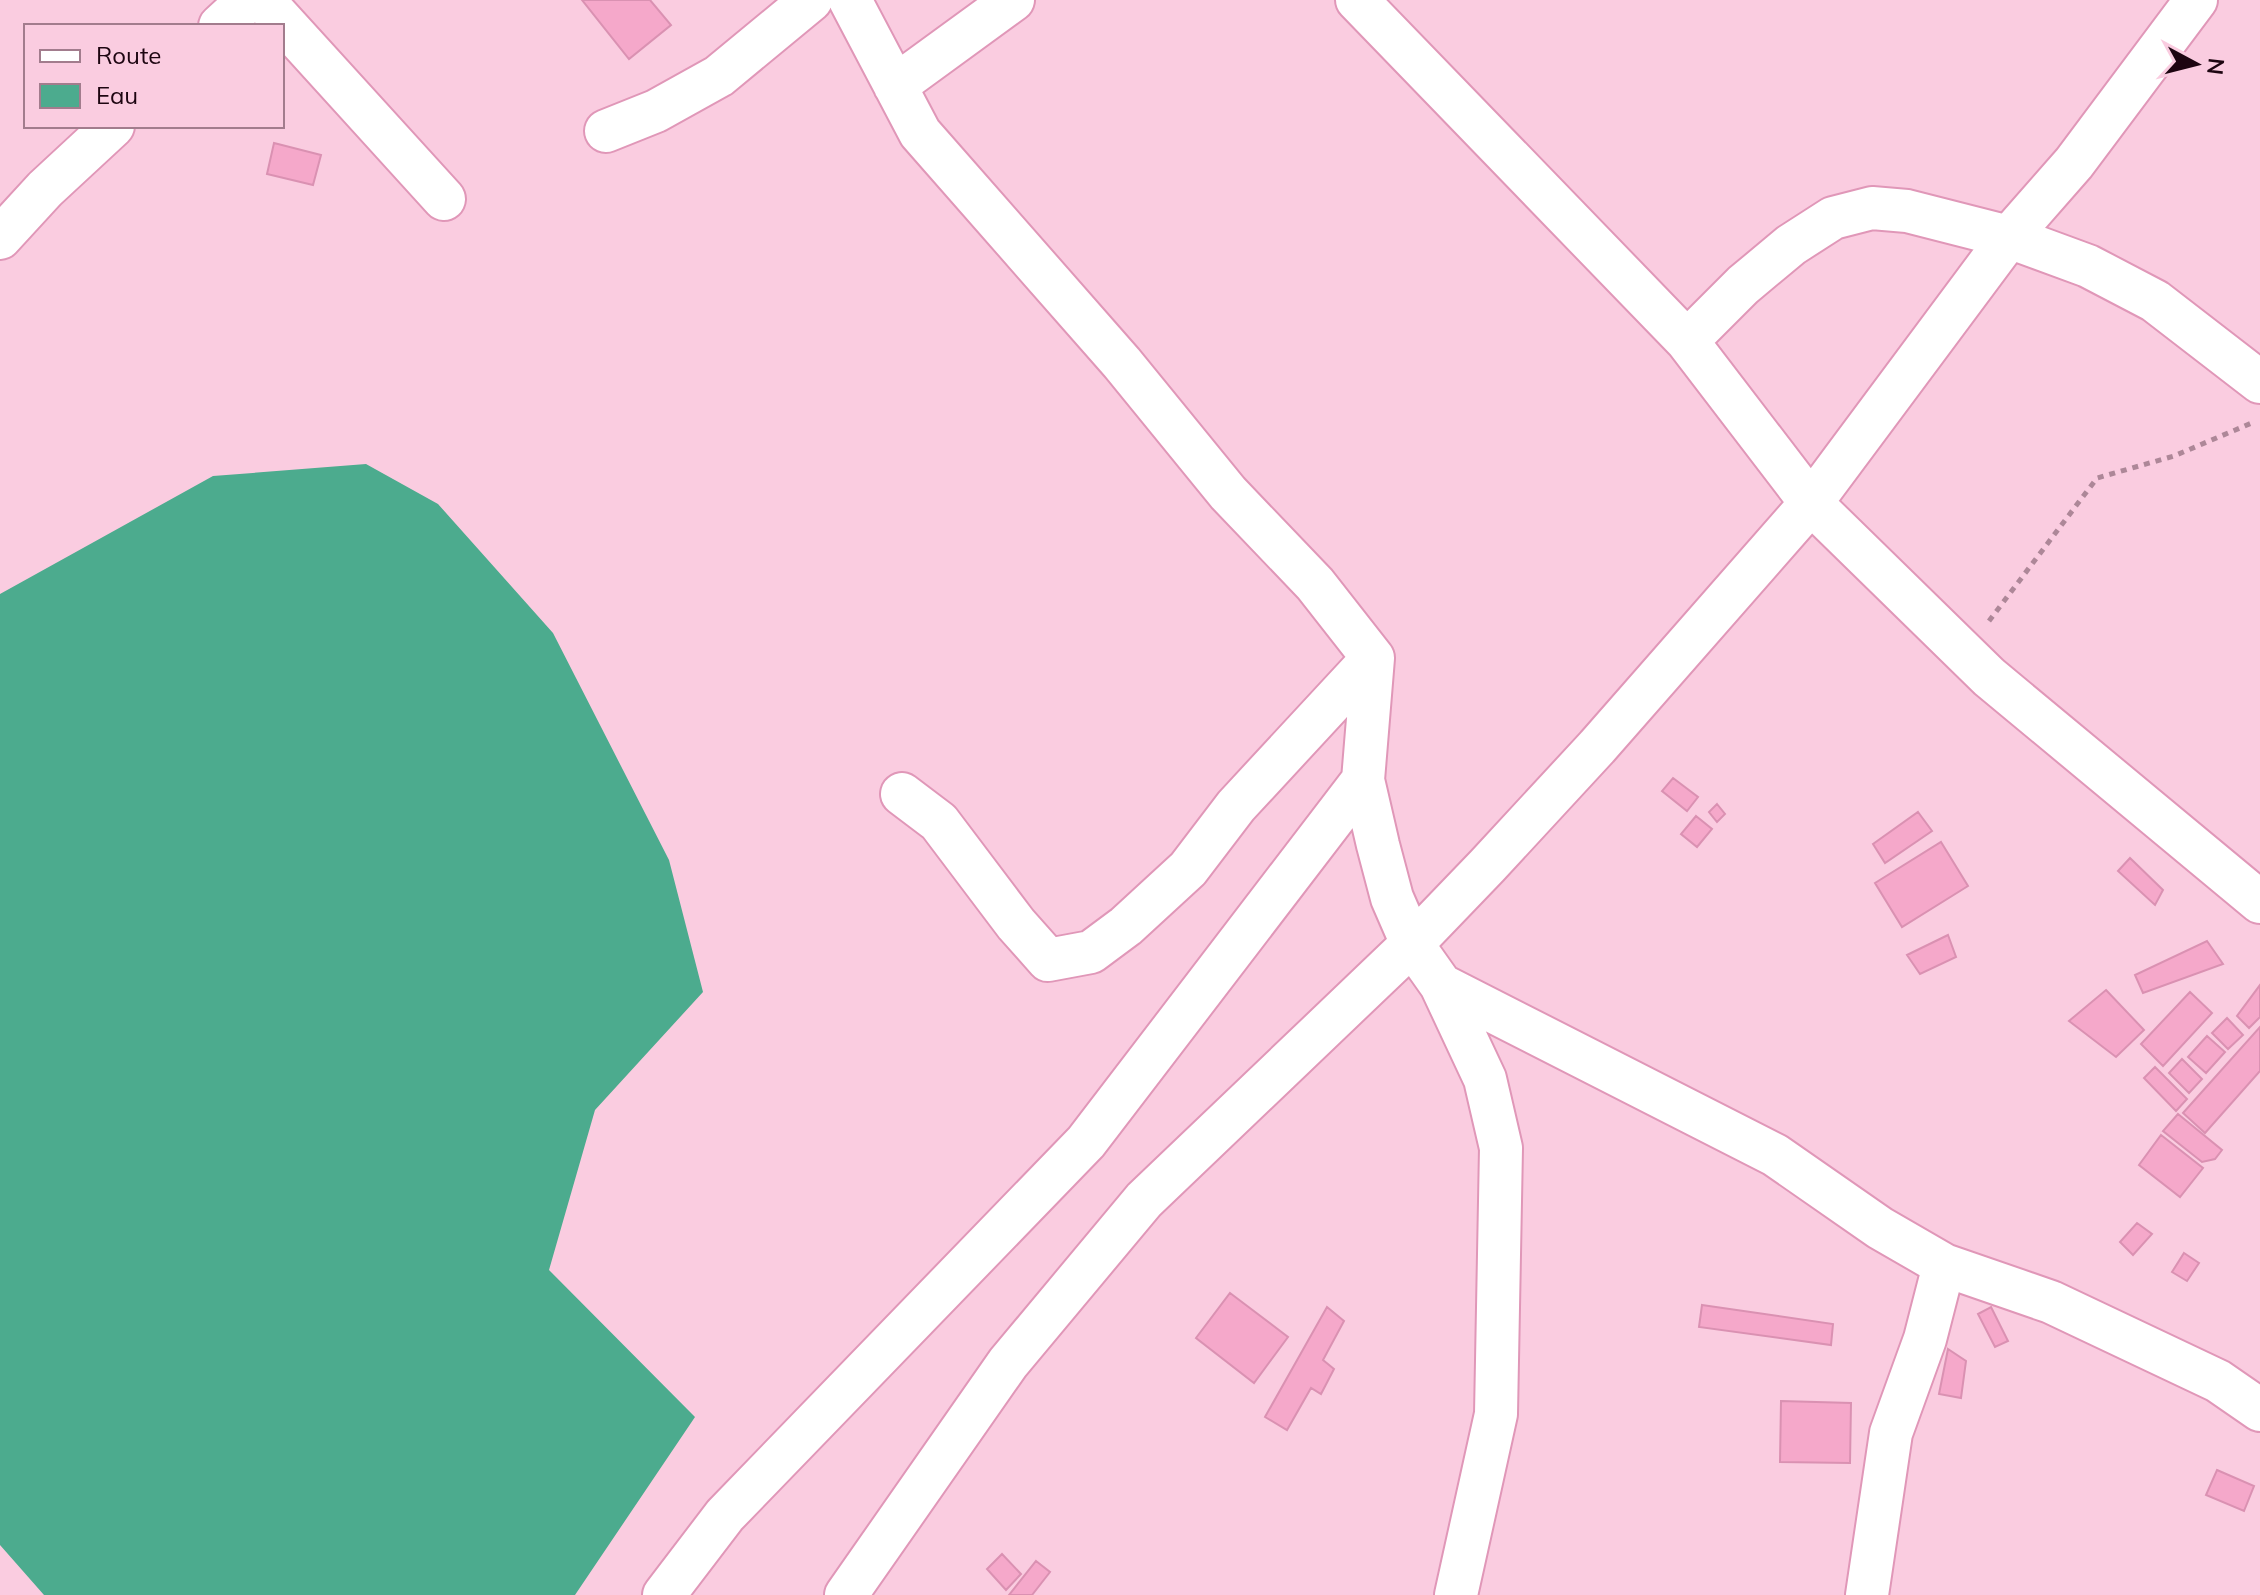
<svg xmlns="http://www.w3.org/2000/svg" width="2260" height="1595" viewBox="0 0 2260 1595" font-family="Mulish,sans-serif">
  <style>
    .water { fill: #4cab8e }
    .building { fill: #f5a8ca; stroke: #da91b2; stroke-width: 2 }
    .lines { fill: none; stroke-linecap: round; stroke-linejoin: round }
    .street-casing { stroke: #e097b8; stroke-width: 46 }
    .path { stroke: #ad8798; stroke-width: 5; stroke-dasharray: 6 6; stroke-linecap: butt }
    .street { stroke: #fff; stroke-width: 42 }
  </style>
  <rect width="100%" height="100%" fill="#facce0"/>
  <path class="water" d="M 366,464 L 438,504 L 553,633 L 669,860 L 703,992 L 595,1110 L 549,1270 L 695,1417 L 575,1595 L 44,1595 L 0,1545 L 0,594 L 213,476 Z"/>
  <path class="building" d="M 582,0 L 650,0 L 671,25 L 629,59 Z
    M 274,143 L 321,155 L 313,185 L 267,174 Z
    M 1673,778 L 1698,797 L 1687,811 L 1662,791 Z
    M 1717,804 L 1725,814 L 1717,822 L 1709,812 Z
    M 1918,812 L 1932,831 L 1885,863 L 1873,844 Z
    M 1696,816 L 1712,829 L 1697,847 L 1681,834 Z
    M 1941,842 L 1968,886 L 1902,927 L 1875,883 Z
    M 2130,858 L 2163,890 L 2155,905 L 2118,871 Z
    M 1948,935 L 1956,957 L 1920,974 L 1907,955 Z
    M 2207,941 L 2223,964 L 2143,993 L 2135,975 Z
    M 2260,985 L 2260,1017 L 2249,1028 L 2237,1016 Z
    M 2106,990 L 2144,1030 L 2116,1057 L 2069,1021 Z
    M 2190,992 L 2212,1013 L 2163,1066 L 2141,1044 Z
    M 2227,1018 L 2243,1035 L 2228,1049 L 2212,1033 Z
    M 2260,1027 L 2260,1071 L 2205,1133 L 2183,1113 Z
    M 2207,1036 L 2225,1052 L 2206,1073 L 2188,1057 Z
    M 2182,1059 L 2202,1079 L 2189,1093 L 2169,1073 Z
    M 2155,1067 L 2187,1099 L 2176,1111 L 2144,1078 Z
    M 2178,1114 L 2222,1150 L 2215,1159 L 2202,1162 L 2163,1131 Z
    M 2161,1135 L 2203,1168 L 2180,1197 L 2139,1165 Z
    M 2137,1223 L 2152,1234 L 2133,1255 L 2120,1242 Z
    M 2184,1253 L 2199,1263 L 2187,1281 L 2172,1272 Z
    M 1230,1293 L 1288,1337 L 1254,1383 L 1196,1338 Z
    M 1702,1305 L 1833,1324 L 1831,1345 L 1699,1327 Z
    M 1327,1307 L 1344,1321 L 1323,1360 L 1334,1369 L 1321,1394 L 1311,1388 L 1287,1430 L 1265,1417 Z
    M 1991,1307 L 2008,1341 L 1995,1347 L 1978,1314 Z
    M 1948,1349 L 1966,1361 L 1961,1398 L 1939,1394 Z
    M 1781,1401 L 1851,1403 L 1850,1463 L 1780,1462 Z
    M 2217,1470 L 2254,1486 L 2244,1511 L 2206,1495 Z
    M 1002,1554 L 1021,1574 L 1006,1590 L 987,1569 Z
    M 1036,1561 L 1050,1572 L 1032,1595 L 1009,1595 Z"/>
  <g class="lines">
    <defs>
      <path id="street" d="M 263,0 L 444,199
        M 850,0 L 920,133 L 1122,363 L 1228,493 L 1315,584 L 1373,658 L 1363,780 L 1378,845 L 1392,898 L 1412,944 L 1441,985 L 1485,1079 L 1501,1148 L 1496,1414 L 1456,1595
        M 1357,0 L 1687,341 L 1811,503 L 1989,677 L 2260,902
        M 220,26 L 248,0
        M 895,86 L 1013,0
        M 606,131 L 656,111 L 719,76 L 811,0
        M 0,238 L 45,189 L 113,126
        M 1687,341 L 1743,285 L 1791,245 L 1833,218 L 1872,208 L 1907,211 L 2009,237 L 2088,266 L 2155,301 L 2260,382
        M 902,794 L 939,822 L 1016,924 L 1048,960 L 1091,952 L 1126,926 L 1188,869 L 1236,806 L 1373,658
        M 1441,985 L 1775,1155 L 1880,1228 L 1944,1265 L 2051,1302 L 2218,1381 L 2260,1410
        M 664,1595 L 725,1515 L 1086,1142 L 1363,780
        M 846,1595 L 1008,1363 L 1144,1200 L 1412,944 L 1487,866 L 1597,747 L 1811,503 L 2009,237 L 2074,163 L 2196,0
        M 1867,1595 L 1891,1433 L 1925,1339 L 1944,1265"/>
    </defs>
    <use href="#street" class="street-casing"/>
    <path class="path" d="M 1989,621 L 2097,478 L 2174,456 L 2254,422"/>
    <use href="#street" class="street"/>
  </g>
  <rect x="24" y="24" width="260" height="104" fill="#facce0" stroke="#a27c8d" stroke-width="2"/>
  <rect x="40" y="50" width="40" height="12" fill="#ffffff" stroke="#a27c8d" stroke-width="2"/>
  <text x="96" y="64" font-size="24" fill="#1d0511">Route</text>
  <rect x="40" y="84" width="40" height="24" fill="#4cab8e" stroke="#a27c8d" stroke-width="2"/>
  <text x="96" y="104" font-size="24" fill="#1d0511">Eau</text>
  <g transform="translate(2196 64) rotate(97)" stroke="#facce0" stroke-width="6" paint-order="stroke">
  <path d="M0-6L14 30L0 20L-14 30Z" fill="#1d0511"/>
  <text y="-12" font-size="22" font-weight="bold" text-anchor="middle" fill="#1d0511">N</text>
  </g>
</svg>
